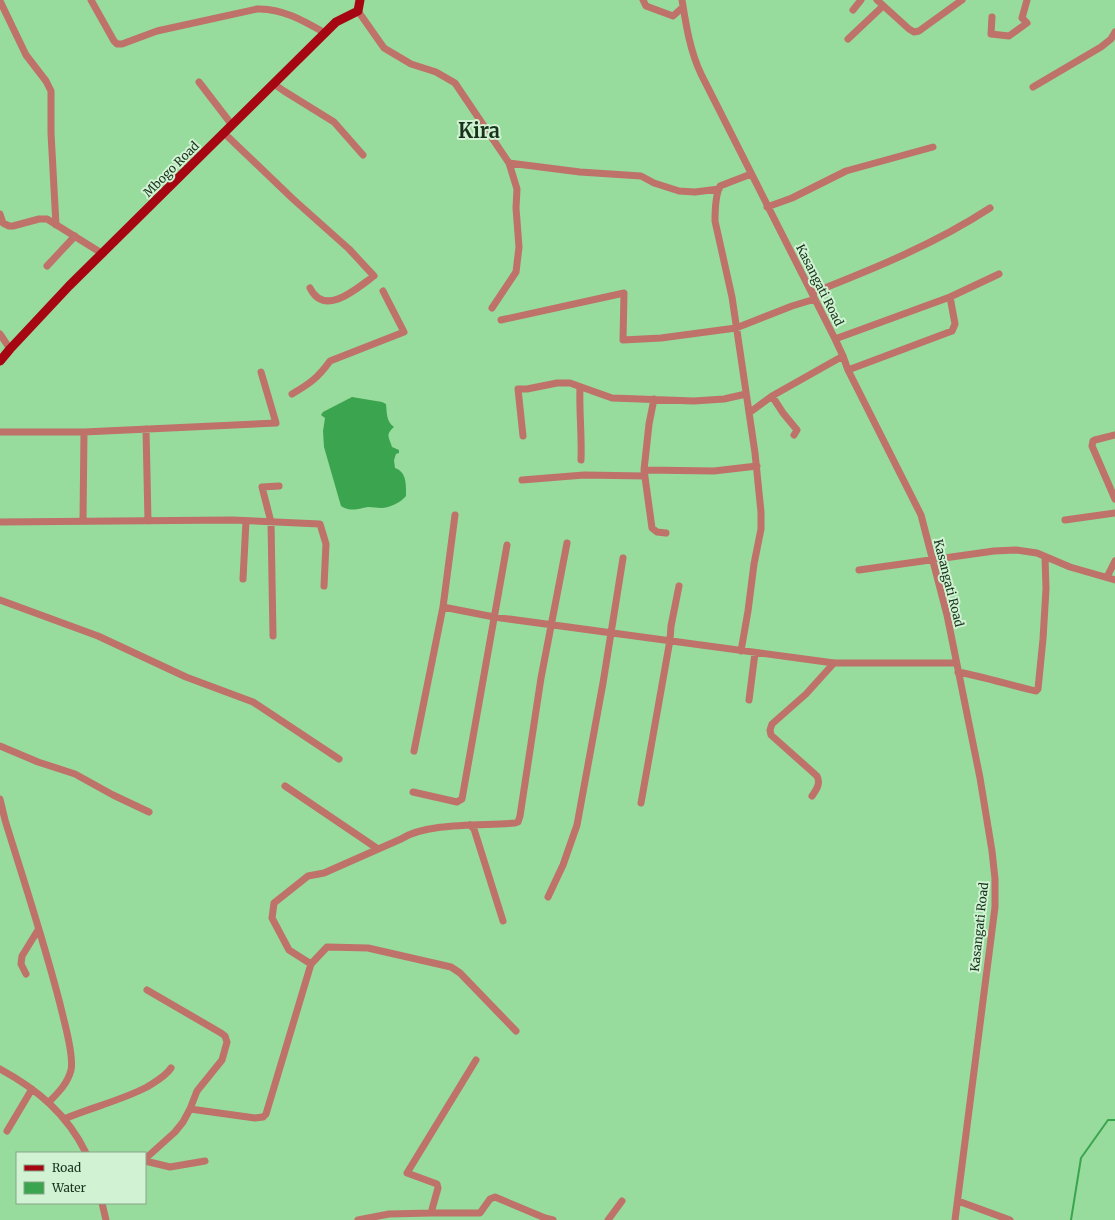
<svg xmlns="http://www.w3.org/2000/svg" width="1115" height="1220" viewBox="0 0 1115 1220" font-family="Merriweather,serif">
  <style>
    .water { fill: #3ba44e }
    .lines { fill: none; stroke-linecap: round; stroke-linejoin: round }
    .stream { stroke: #3ba44e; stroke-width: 2 }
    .minor { stroke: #be726a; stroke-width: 7 }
    .major { stroke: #a60512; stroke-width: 9 }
    .labels { text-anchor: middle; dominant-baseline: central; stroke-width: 4; stroke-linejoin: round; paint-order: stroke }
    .street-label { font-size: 12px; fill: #17331b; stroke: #d1f2d3 }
    .town-label { font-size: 20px; font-weight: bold; fill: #17331b; stroke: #d1f2d3 }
  </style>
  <rect width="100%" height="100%" fill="#97db9d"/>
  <path class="water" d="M 352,397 L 382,402 L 386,404 C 387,413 386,421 394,427 C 385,435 389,437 392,447 L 399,450 L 399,453 L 396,454 L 394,460 L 395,468 C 407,472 406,485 406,496 C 401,502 390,508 381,508 C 377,508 373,507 368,507 C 358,509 350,512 341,506 L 324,447 L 323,431 L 325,418 L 321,415 L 323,412 Z"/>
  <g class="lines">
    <path class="stream" d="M 1071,1220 L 1081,1158 L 1108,1120 L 1115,1120"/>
    <path class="minor" d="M 91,0 L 114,41 L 117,44 L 122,44 L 157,31 L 257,9 C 282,8 304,21 325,33
      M 643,0 L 646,6 L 673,16 L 683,7
      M 682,0 C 686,25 690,51 701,74 L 835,339 L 843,356 L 848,370 L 921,515 L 947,615 L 980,778 L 992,851 L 995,879 L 995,907 L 955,1220
      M 877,0 L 909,29 L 914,32 L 919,31 L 962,0
      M 0,1 L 26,55 L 46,81 L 51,91 L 51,133 L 56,225
      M 853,10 L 861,0
      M 358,11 L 384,48 L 411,64 L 436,72 L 455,83 L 509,163 L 517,189 L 516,208 L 519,247 L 516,272 L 492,308
      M 992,17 L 991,34 L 1009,36 L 1027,23 L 1022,18 L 1027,0
      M 848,39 L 883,6
      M 199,82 L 232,125
      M 274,84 L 284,91 L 334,122 L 363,155
      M 1033,87 L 1101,47 L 1111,39 L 1115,32
      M 224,133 L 293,199 L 349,249 L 374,276 C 357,288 325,318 310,288
      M 509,163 L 580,172 L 641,176 L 654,183 L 679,191 L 695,192 L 719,189
      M 767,207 L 792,198 L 846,171 L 933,147
      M 0,214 L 3,223 L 9,226 L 13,226 L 39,219 L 47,219 L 103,254
      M 47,266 L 75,236
      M 812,293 C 873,269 935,244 990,208
      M 501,320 L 624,293 L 623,340 L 661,338 L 736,328 L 792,306 L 815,299
      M 0,334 L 10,349
      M 835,339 L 950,297 L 999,274
      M 848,370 L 952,331 L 955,324 L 950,297
      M 580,387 C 579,411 582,435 581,460
      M 292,394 C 309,384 318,378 330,361 L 404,332 L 383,291
      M 772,396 L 783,413 L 797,430 L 794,435
      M 654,399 L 649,424 L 644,470 L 652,528 L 657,532 L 666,533
      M 749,413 L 772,396 L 843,356
      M 146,429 L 148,521
      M 0,432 L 84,432 L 276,423 L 261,372
      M 1115,435 L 1095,440 L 1093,441 L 1092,446 L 1115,499
      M 523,436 L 518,389 L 527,389 L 557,383 L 570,383 L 612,398 L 694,401 L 724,399 L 746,394
      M 644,470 L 714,471 L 757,466
      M 522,480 L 584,475 L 645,476
      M 1065,520 L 1115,513
      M 83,521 L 84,432
      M 0,522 L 232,520 L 320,524 L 326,544 L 324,586
      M 859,570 L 994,551 L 1016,550 L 1037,553 L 1070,567 L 1115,580
      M 1107,577 L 1115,561
      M 243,579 L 246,521
      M 0,600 L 98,636 L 186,677 L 253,702 L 339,759
      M 443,607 L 455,515
      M 273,636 L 271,522 L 262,487 L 279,486
      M 741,651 L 748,611 L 754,564 L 761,529 L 761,512 L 755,453 L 732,297 L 715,221 C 715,211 715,196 720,186 L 751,174
      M 958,672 C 984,677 1010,685 1036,691 L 1038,689 L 1043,639 L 1046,589 L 1045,557
      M 749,700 L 755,653
      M 0,746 L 38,762 L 75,774 L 113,795 L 149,812
      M 414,751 L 443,607 L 494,617 L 834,663 L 956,663
      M 285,786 L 378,849
      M 413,792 L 457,802 L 462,799 L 507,545
      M 812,796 C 816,790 821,784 817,776 L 771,735 L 770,730 L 772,724 L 806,694 L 834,663
      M 0,799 L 5,820 C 25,885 47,950 63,1016 C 66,1029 74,1057 71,1070 C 68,1083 58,1093 49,1102
      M 641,803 L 670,640 L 671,626 L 679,586
      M 470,825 L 474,829 L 503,921
      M 548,897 L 563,865 L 577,825 L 603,683 L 623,558
      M 311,964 L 289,950 L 272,918 L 274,903 L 308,876 L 324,873 L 401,839 C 428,822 483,826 515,823 L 518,822 L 520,816 L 541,678 L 567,543
      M 26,974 L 21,964 L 22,956 L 38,930
      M 0,1069 C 37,1089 67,1114 86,1153
      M 190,1109 L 255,1118 L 263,1117 L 266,1114 L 311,964 L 327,947 L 368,948 L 451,967 L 460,973 L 516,1031
      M 64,1119 C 92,1107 120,1101 147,1087 C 156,1081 165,1077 171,1068
      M 7,1131 L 32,1089
      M 145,1159 L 175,1132 L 183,1122 L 190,1109 L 197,1091 L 222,1060 L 227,1042 L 225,1036 L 221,1033 L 147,990
      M 145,1161 L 170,1167 L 205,1161
      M 958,1201 L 1010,1220
      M 102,1203 L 106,1220
      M 431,1213 L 438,1188 L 437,1184 L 407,1173 L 476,1060
      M 358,1220 L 389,1214 L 431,1213 L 480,1213 L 490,1199 L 495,1197 L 545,1218 L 553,1220
      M 608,1220 L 622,1201"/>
    <path class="major" d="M 0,361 L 10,349 L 69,286 L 336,22 L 358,11 L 360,0"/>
  </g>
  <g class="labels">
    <g class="street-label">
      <text transform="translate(171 169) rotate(-45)">Mbogo Road</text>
      <text transform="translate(820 285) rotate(63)">Kasangati Road</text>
      <text transform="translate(949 583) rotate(76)">Kasangati Road</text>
      <text transform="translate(979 927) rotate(-84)">Kasangati Road</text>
    </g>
    <g class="town-label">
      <text x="479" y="130">Kira</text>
    </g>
  </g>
  <rect x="16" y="1152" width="130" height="52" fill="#d1f2d3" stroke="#87a689"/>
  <rect x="24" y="1165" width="20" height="6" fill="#a60512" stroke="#87a689"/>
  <text x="52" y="1172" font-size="12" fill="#17331b">Road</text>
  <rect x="24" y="1182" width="20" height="12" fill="#3ba44e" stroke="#87a689"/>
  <text x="52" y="1192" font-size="12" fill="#17331b">Water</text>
</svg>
